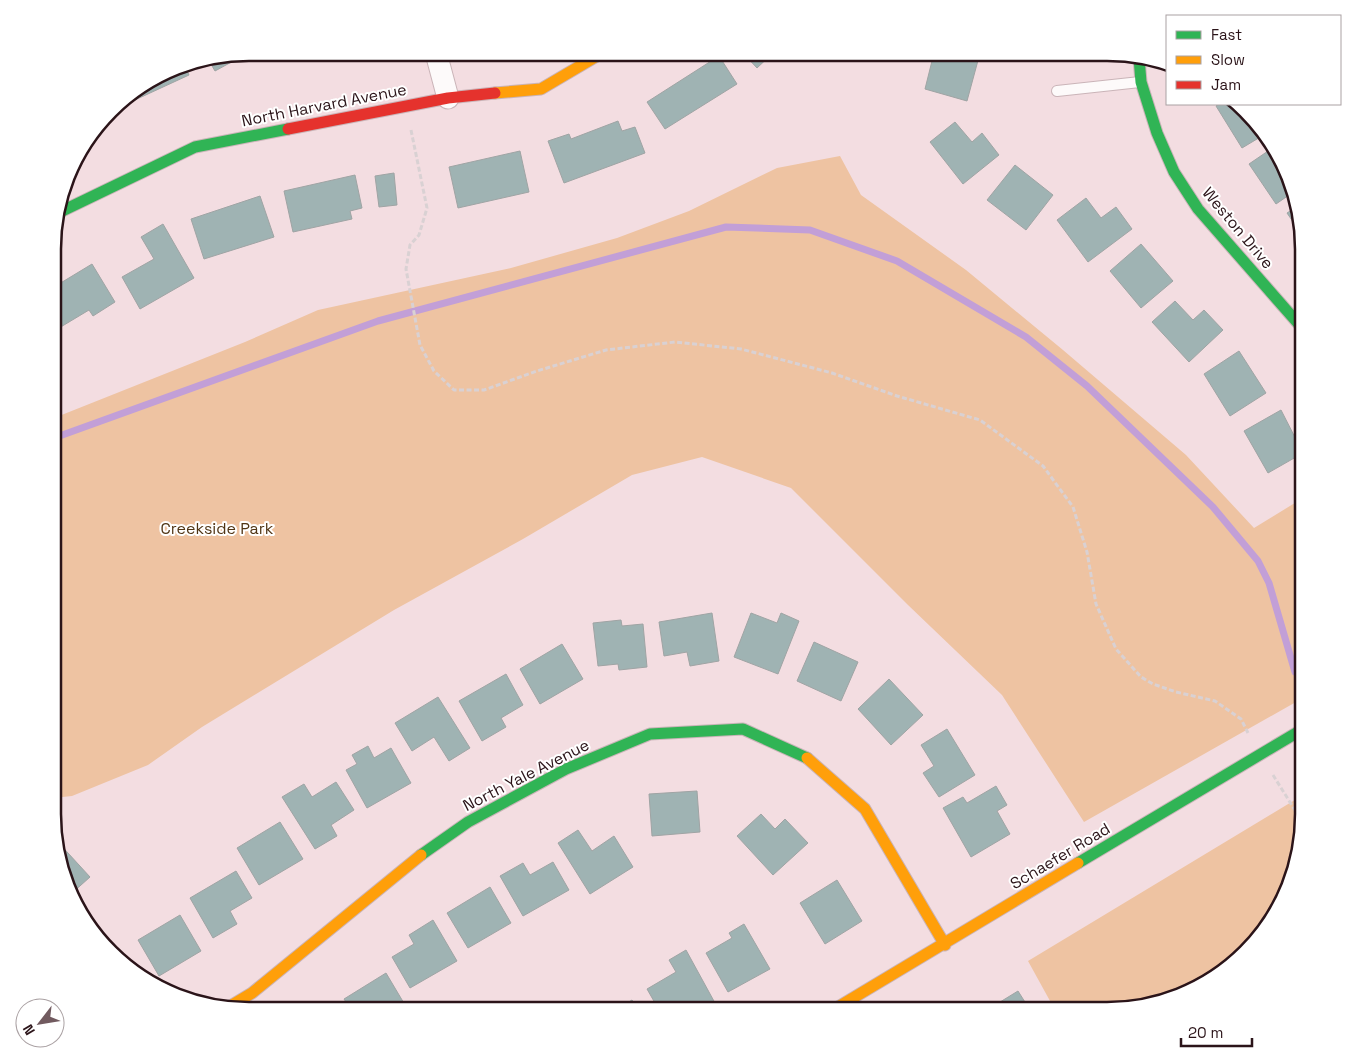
<svg xmlns="http://www.w3.org/2000/svg" width="1356" height="1063" viewBox="0 0 1356 1063" font-family="'Space Grotesk',sans-serif">
  <style>
    .green { fill: #eec3a2 }
    .lines { fill: none; stroke-linecap: round; stroke-linejoin: round }
    .stream { stroke: #c29fd7; stroke-width: 7 }
    .building { fill: #9fb3b3; stroke: #9fa4a4 }
    .lane-casing { stroke: #cab4b8; stroke-width: 12 }
    .street-casing { stroke: #cab4b8; stroke-width: 23 }
    .fast-casing { stroke: #cab4b8; stroke-width: 13 }
    .slow-casing { stroke: #cab4b8; stroke-width: 13 }
    .jam-casing { stroke: #cab4b8; stroke-width: 13 }
    .path { stroke: #d9d1d3; stroke-width: 3; stroke-dasharray: 5 2.5; stroke-linecap: butt }
    .lane { stroke: #fdfafa; stroke-width: 10 }
    .street { stroke: #fdfafa; stroke-width: 21 }
    .fast { stroke: #30b455; stroke-width: 11 }
    .slow { stroke: #ff9f0a; stroke-width: 11 }
    .jam { stroke: #e5322d; stroke-width: 11 }
    .labels { text-anchor: middle; dominant-baseline: central; stroke-width: 4; stroke-linejoin: round; paint-order: stroke }
    .street-label { font-size: 16px; fill: #2b1419; stroke: #fff }
    .park-label { font-size: 16px; fill: #503515; stroke: #fff }
    .rim { fill: none; stroke: #2b1419; stroke-width: 2.5 }
  </style>
  <rect width="100%" height="100%" fill="#f3dde1"/>
  <path class="green" d="M 840,156 L 861,195 L 966,270 L 1063,350 L 1186,455 L 1254,528 L 1303,498 L 1303,698 L 1084,822 L 1002,695 L 908,605 L 791,488 L 702,457 L 632,475 L 523,539 L 394,610 L 202,727 L 148,765 L 72,796 L 53,798 L 54,418 L 245,342 L 318,310 L 511,268 L 617,238 L 689,211 L 777,168 Z
    M 1303,795 L 1303,827 L 1288,889 L 1254,944 L 1182,995 L 1107,1010 L 1055,1010 L 1028,961 Z"/>
  <g class="lines">
    <path class="stream" d="M 54,438 L 378,321 L 726,227 L 810,230 L 897,261 L 1026,337 L 1087,386 L 1213,507 L 1258,561 L 1269,583 L 1295,672"/>
  </g>
  <path class="building" d="M 248,53 L 215,71 L 208,59 Z
    M 292,53 L 319,53 L 293,58 Z
    M 743,53 L 773,53 L 757,68 Z
    M 934,53 L 980,53 L 967,101 L 925,89 Z
    M 719,56 L 737,84 L 665,129 L 647,102 Z
    M 184,64 L 189,75 L 124,105 L 121,100 Z
    M 1219,104 L 1238,104 L 1262,136 L 1242,148 L 1216,106 Z
    M 618,121 L 622,131 L 635,127 L 645,153 L 564,183 L 548,141 L 569,134 L 571,139 Z
    M 955,122 L 972,142 L 982,133 L 999,155 L 963,184 L 930,142 Z
    M 1271,149 L 1288,174 L 1292,193 L 1276,204 L 1249,164 Z
    M 520,151 L 529,192 L 458,208 L 449,167 Z
    M 1015,165 L 1053,195 L 1026,230 L 987,200 Z
    M 394,173 L 397,205 L 379,207 L 375,176 Z
    M 355,175 L 362,208 L 350,211 L 352,219 L 293,232 L 284,191 Z
    M 260,196 L 274,237 L 204,259 L 191,219 Z
    M 1086,198 L 1101,218 L 1116,207 L 1132,229 L 1088,262 L 1057,220 Z
    M 1295,208 L 1300,232 L 1287,213 Z
    M 163,224 L 194,278 L 140,309 L 122,277 L 154,259 L 141,237 Z
    M 1141,244 L 1173,281 L 1141,308 L 1110,271 Z
    M 92,264 L 115,302 L 93,316 L 89,310 L 54,331 L 54,287 Z
    M 1175,301 L 1193,320 L 1204,310 L 1223,330 L 1189,362 L 1152,322 Z
    M 1239,351 L 1266,393 L 1230,416 L 1204,374 Z
    M 1281,410 L 1303,453 L 1268,473 L 1244,431 Z
    M 712,613 L 719,661 L 690,666 L 687,652 L 664,656 L 659,622 Z
    M 751,613 L 777,623 L 781,613 L 799,621 L 778,674 L 734,657 Z
    M 621,620 L 622,626 L 643,624 L 647,667 L 619,670 L 618,664 L 598,666 L 593,623 Z
    M 814,642 L 858,662 L 841,701 L 797,681 Z
    M 562,644 L 583,679 L 540,704 L 520,669 Z
    M 506,674 L 523,705 L 501,718 L 506,727 L 482,741 L 459,701 Z
    M 889,679 L 923,715 L 891,745 L 858,709 Z
    M 438,697 L 470,748 L 449,761 L 434,737 L 412,751 L 395,723 Z
    M 947,729 L 975,775 L 939,797 L 923,773 L 934,766 L 921,745 Z
    M 368,746 L 374,758 L 391,748 L 411,783 L 367,808 L 346,770 L 357,764 L 352,755 Z
    M 336,782 L 354,810 L 331,825 L 337,836 L 315,849 L 282,797 L 304,784 L 312,797 Z
    M 996,786 L 1007,805 L 997,811 L 1010,834 L 971,857 L 943,808 L 963,797 L 967,803 Z
    M 697,791 L 700,832 L 652,836 L 649,794 Z
    M 761,814 L 775,829 L 785,819 L 808,843 L 773,875 L 737,836 Z
    M 280,822 L 303,859 L 259,885 L 237,848 Z
    M 578,830 L 592,851 L 614,836 L 633,867 L 590,894 L 558,843 Z
    M 57,841 L 90,877 L 71,894 Z
    M 553,862 L 569,890 L 523,916 L 500,876 L 523,863 L 530,875 Z
    M 236,871 L 252,898 L 230,911 L 237,924 L 213,938 L 190,898 Z
    M 837,880 L 862,921 L 825,944 L 800,903 Z
    M 490,887 L 511,923 L 468,948 L 447,913 Z
    M 180,915 L 201,951 L 159,976 L 138,940 Z
    M 433,920 L 457,961 L 410,988 L 392,957 L 414,944 L 409,935 Z
    M 744,924 L 770,969 L 728,992 L 706,953 L 732,938 L 729,933 Z
    M 119,949 L 130,968 L 119,961 L 113,953 Z
    M 686,950 L 715,1003 L 703,1010 L 689,1010 L 685,1004 L 675,1010 L 659,1010 L 647,989 L 676,972 L 669,960 Z
    M 386,973 L 408,1010 L 351,1010 L 344,999 Z
    M 1018,991 L 1030,1010 L 987,1010 Z
    M 632,1000 L 639,1010 L 615,1010 Z"/>
  <g class="lines">
    <defs>
      <path id="lane" d="M 1057,91 L 1140,82"/>
      <path id="street" d="M 436,53 L 448,98"/>
      <path id="fast" d="M 1139,58 L 1141,82 L 1157,133 L 1174,172 L 1198,209 L 1303,329
        M 58,213 L 195,147 L 288,129
        M 421,855 L 468,822 L 566,769 L 650,734 L 743,729 L 807,758
        M 1078,863 L 1303,729"/>
      <path id="slow" d="M 495,93 L 541,89 L 602,53
        M 807,758 L 865,809 L 945,945
        M 227,1008 L 252,993 L 421,855
        M 833,1010 L 1078,863"/>
      <path id="jam" d="M 288,129 L 448,98 L 495,93"/>
    </defs>
    <use href="#lane" class="lane-casing"/>
    <use href="#street" class="street-casing"/>
    <use href="#fast" class="fast-casing"/>
    <use href="#slow" class="slow-casing"/>
    <use href="#jam" class="jam-casing"/>
    <path class="path" d="M 411,130 L 427,208 L 419,235 L 410,245 L 406,269 L 420,345 L 434,371 L 454,390 L 484,390 L 537,371 L 606,350 L 675,342 L 741,349 L 832,373 L 897,396 L 980,420 L 1043,466 L 1073,507 L 1087,552 L 1096,604 L 1116,649 L 1141,677 L 1153,684 L 1176,692 L 1215,701 L 1241,719 L 1248,733
      M 1273,775 L 1303,823"/>
    <use href="#lane" class="lane"/>
    <use href="#street" class="street"/>
    <use href="#fast" class="fast"/>
    <use href="#slow" class="slow"/>
    <use href="#jam" class="jam"/>
  </g>
  <g class="labels">
    <g class="street-label">
      <text transform="translate(324 105) rotate(-11)">North Harvard Avenue</text>
      <text transform="translate(1238 228) rotate(50)">Weston Drive</text>
      <text transform="translate(526 775) rotate(-27)">North Yale Avenue</text>
      <text transform="translate(1060 856) rotate(-31)">Schaefer Road</text>
    </g>
    <g class="park-label">
      <text x="217" y="528">Creekside Park</text>
    </g>
  </g>
  <path d="M0 0H1356V1063H0ZM249 61H1107A188 188 0 0 1 1295 249V814A188 188 0 0 1 1107 1002H249A188 188 0 0 1 61 814V249A188 188 0 0 1 249 61Z" fill="#fff" fill-rule="evenodd"/>
  <path class="rim" d="M249 61H1107A188 188 0 0 1 1295 249V814A188 188 0 0 1 1107 1002H249A188 188 0 0 1 61 814V249A188 188 0 0 1 249 61Z"/>
  <rect x="1166" y="15" width="175" height="90" fill="#ffffff" stroke="#aaa1a3"/>
  <rect x="1176" y="31" width="25" height="8" fill="#30b455" stroke="#aaa1a3"/>
  <text x="1211" y="40" font-size="15" fill="#2b1419">Fast</text>
  <rect x="1176" y="56" width="25" height="8" fill="#ff9f0a" stroke="#aaa1a3"/>
  <text x="1211" y="65" font-size="15" fill="#2b1419">Slow</text>
  <rect x="1176" y="81" width="25" height="8" fill="#e5322d" stroke="#aaa1a3"/>
  <text x="1211" y="90" font-size="15" fill="#2b1419">Jam</text>
  <g transform="translate(40 1023) rotate(239)"><circle r="24" fill="#ffffff" stroke="#aaa1a3"/>
  <path d="M0-4L9 19L0 12L-9 19Z" fill="#715a5f"/>
  <text y="-8" font-size="14" font-weight="bold" text-anchor="middle" fill="#2b1419">N</text>
  </g>
  <path d="M1181 1038v8h71v-8" fill="none" stroke="#2b1419" stroke-width="2.5"/>
  <text x="1188" y="1038" font-size="15" fill="#2b1419" stroke="#ffffff" stroke-width="4" paint-order="stroke">20 m</text>
</svg>
